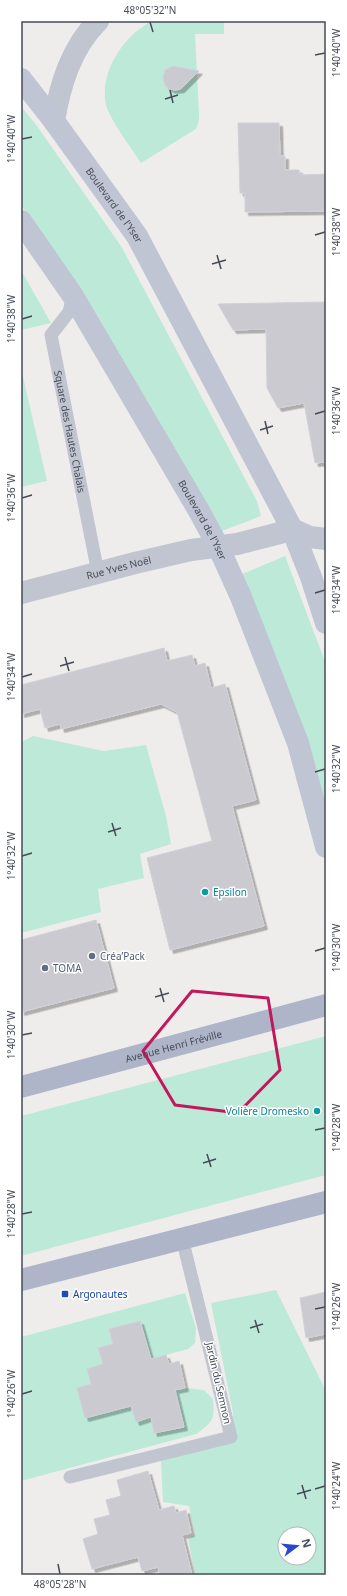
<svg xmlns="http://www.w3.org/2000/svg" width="347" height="1596" viewBox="0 0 347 1596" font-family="'Noto Sans',sans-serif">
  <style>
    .green { fill: #bde9d9; fill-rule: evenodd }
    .building { fill: #cacad0; stroke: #d0d1d7; filter: url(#shadow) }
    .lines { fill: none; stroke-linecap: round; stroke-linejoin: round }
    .lane { stroke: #c0c5d0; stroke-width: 13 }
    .street { stroke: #c0c5d0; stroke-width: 22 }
    .secondary { stroke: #c0c5d3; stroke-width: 22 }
    .primary { stroke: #aeb5c9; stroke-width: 22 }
    .marked { fill: none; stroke: #c2185b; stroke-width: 3; stroke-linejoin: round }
    .ticks { fill: none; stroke: #464b57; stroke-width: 1.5 }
    .culture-dot { fill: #0f9aa8; stroke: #fff; stroke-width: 1.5 }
    .service-dot { fill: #5c6f8a; stroke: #fff; stroke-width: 1.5 }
    .transit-dot { fill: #1a4fb4; stroke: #fff; stroke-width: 1.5 }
    .labels { text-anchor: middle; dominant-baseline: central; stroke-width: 3; stroke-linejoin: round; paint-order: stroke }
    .street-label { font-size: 10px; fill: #464b57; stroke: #fff }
    .culture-label { font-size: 10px; fill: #0d838f; stroke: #fff; text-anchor: start }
    .service-label { font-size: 10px; fill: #4e5e75; stroke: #fff; text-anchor: start }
    .transit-label { font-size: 10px; fill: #164399; stroke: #fff; text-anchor: start }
    .neatline { fill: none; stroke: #464b57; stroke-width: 1.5 }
    .ticks-label { font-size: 10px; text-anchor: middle; fill: #464b57 }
  </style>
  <defs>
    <filter id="shadow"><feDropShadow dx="3.5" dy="3.5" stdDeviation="0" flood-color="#0004"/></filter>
  </defs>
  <rect width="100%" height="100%" fill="#efedec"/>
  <path class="green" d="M 152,21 L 224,21 L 224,34 L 195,34 L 199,115 L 199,120 L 196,129 L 141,163 C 132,149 110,120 106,105 C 99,72 124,35 152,21 Z
    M 21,106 L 37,126 L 121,246 L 257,501 L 261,516 L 222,531 L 82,290 L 21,205 Z
    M 21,270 L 51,323 L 21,330 Z
    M 21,368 L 47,481 L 21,487 Z
    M 285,556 L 326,664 L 326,808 L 242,574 Z
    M 33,736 L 104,751 L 146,745 L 166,816 L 171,844 L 140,854 L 144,878 L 98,889 L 101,912 L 21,933 L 21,742 Z
    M 326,1036 L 326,1175 L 21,1256 L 21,1116 Z
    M 276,1290 L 326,1391 L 326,1573 L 321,1575 L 195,1575 L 188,1538 L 195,1535 L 189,1506 L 163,1502 L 161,1461 L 232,1441 L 233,1413 L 211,1303 ZM 285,1534 L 309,1534 L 309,1558 L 285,1558 Z
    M 185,1293 L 196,1328 L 195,1343 L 188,1349 L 151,1359 L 140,1321 L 110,1329 L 113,1344 L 98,1348 L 103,1364 L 87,1369 L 91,1384 L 77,1388 L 85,1418 L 131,1406 L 136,1422 L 151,1417 L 154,1433 L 184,1427 L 175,1390 L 185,1388 L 204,1390 L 213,1399 C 215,1420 213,1422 196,1434 L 21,1481 L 21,1337 Z"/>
  <path class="building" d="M 173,66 L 177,67 L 199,71 L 181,89 L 175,90 L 170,89 L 165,85 L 163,78 L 165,70 Z
    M 238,123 L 279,123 L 280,156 L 285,156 L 285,170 L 299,170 L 300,175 L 326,174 L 326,211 L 245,212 L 245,193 L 240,193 Z
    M 326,302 L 326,462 L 315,463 L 304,403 L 278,408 L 267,388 L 266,329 L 233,330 L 218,304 Z
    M 164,648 L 167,661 L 192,655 L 195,666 L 205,663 L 211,688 L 225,684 L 256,800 L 232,806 L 264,926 L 170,950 L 147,858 L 212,841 L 177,712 L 161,704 L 61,729 L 60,724 L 45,728 L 40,709 L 21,714 L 21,685 Z
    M 96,920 L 114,988 L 21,1012 L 21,940 Z
    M 326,1292 L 326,1334 L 306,1338 L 300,1298 Z
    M 140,1321 L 151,1359 L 166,1355 L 169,1364 L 179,1361 L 185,1388 L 175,1390 L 184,1427 L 154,1433 L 151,1417 L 136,1422 L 131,1406 L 85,1418 L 77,1388 L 91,1384 L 87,1369 L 103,1364 L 98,1348 L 113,1344 L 109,1329 Z
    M 148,1471 L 159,1510 L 174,1506 L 176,1513 L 186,1510 L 191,1533 L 182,1535 L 192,1575 L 160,1575 L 158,1567 L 142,1571 L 138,1557 L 92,1569 L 83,1539 L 98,1534 L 94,1519 L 110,1515 L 106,1500 L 121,1496 L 117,1480 Z"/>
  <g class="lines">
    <g class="lane">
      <path id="s1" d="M 73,296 L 69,312 L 51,335 L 98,573"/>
      <path d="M 70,1477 L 231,1437 L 182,1238"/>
    </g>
    <g class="street">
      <path d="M 54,121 C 60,85 71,48 98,21"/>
      <path id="s2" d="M 21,593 L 135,563 L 191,550 L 237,544 L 280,533 L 292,529 L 310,537 L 326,539"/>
    </g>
    <g class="secondary">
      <path id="s3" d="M 21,79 L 54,121 L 137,236 L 292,529 L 311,577 L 326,623"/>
      <path id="s4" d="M 21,221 L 73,296 L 199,511 L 218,546 L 241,597 L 298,743 L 326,847"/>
    </g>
    <g class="primary">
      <path id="s5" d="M 21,1087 L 326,1005"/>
      <path d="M 21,1280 L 326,1202"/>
    </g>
  </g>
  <path class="marked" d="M 192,991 L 268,998 L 280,1070 L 238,1113 L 175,1105 L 143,1051 Z"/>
  <path class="ticks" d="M 150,22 L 153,32M 315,55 L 325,53M 170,90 L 173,103M 165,99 L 178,95M 22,139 L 32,137M 315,235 L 325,232M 217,255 L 221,269M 212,264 L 226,260M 22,319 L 32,316M 315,414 L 325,411M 265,421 L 268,434M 260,430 L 273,426M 22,498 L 32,495M 315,593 L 325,590M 65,657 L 69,671M 60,666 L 74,662M 22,677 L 32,674M 315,772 L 325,769M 112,823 L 116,836M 108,832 L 121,828M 22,856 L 32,853M 315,951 L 325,948M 160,988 L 164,1002M 155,997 L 169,993M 22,1035 L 32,1033M 315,1130 L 325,1128M 207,1154 L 211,1167M 203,1163 L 216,1159M 22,1214 L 32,1212M 315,1309 L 325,1307M 255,1320 L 259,1333M 250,1328 L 263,1324M 22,1394 L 32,1391M 302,1485 L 306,1499M 315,1489 L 325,1486M 297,1494 L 311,1490M 58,1564 L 60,1574"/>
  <g class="culture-dot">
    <circle cx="205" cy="892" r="4"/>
    <circle cx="317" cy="1111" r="4"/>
  </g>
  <g class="service-dot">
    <circle cx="92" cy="956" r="4"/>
    <circle cx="45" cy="968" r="4"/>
  </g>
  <rect class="transit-dot" x="61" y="1290" width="8" height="8" rx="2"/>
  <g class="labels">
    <g class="street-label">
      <text stroke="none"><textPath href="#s3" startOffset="157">Boulevard de l'Yser</textPath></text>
      <text stroke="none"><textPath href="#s1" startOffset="144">Square des Hautes Chalais</textPath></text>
      <text stroke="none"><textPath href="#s4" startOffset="350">Boulevard de l'Yser</textPath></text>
      <text stroke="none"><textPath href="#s2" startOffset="101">Rue Yves Noël</textPath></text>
      <text stroke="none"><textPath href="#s5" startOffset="158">Avenue Henri Fréville</textPath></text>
      <text transform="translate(219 1383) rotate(77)">Jardin du Semnon</text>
    </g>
    <g class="culture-label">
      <text x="213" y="892">Epsilon</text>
      <text x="309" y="1111" text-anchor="end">Volière Dromesko</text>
    </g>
    <g class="service-label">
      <text x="100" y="956">Créa’Pack</text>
      <text x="53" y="968">TOMA</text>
    </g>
    <g class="transit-label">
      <text x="73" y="1294">Argonautes</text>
    </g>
  </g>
  <rect width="347" height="1596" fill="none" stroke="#ffffff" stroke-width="44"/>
  <g transform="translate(297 1546) rotate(74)"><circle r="19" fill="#ffffff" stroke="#b5b7bc"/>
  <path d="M0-3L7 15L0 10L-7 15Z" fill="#2a48cb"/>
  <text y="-6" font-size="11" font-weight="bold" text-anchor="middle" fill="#464b57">N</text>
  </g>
  <rect x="22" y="22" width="303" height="1552" class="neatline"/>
  <g class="ticks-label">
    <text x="150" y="14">48°05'32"N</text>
    <text transform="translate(336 53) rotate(-90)" y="4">1°40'40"W</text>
    <text transform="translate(11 139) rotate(-90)" y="4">1°40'40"W</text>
    <text transform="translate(336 232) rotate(-90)" y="4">1°40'38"W</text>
    <text transform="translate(11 319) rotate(-90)" y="4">1°40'38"W</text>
    <text transform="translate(336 411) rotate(-90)" y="4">1°40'36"W</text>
    <text transform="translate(11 498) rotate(-90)" y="4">1°40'36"W</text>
    <text transform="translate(336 590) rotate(-90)" y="4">1°40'34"W</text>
    <text transform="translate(11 677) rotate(-90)" y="4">1°40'34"W</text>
    <text transform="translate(336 769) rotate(-90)" y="4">1°40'32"W</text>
    <text transform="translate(11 856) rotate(-90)" y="4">1°40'32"W</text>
    <text transform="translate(336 948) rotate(-90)" y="4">1°40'30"W</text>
    <text transform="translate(11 1035) rotate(-90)" y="4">1°40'30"W</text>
    <text transform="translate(336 1128) rotate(-90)" y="4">1°40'28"W</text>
    <text transform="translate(11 1214) rotate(-90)" y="4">1°40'28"W</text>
    <text transform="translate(336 1307) rotate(-90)" y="4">1°40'26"W</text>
    <text transform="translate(11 1394) rotate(-90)" y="4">1°40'26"W</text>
    <text transform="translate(336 1486) rotate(-90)" y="4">1°40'24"W</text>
    <text x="60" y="1588">48°05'28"N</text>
  </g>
</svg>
